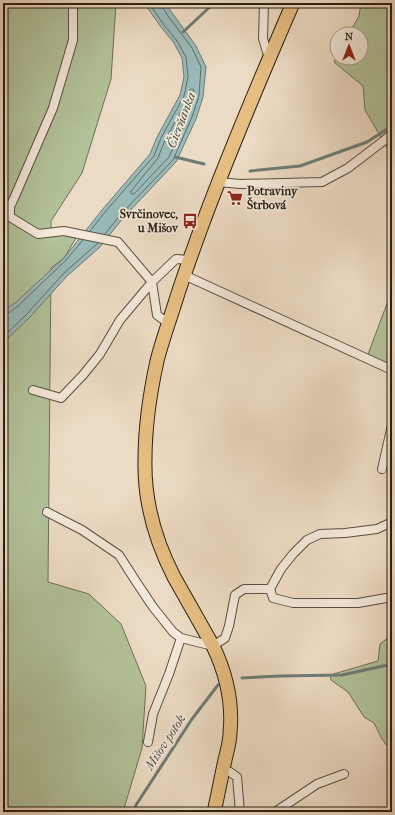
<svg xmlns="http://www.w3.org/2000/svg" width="395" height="815" viewBox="0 0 395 815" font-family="'IM FELL French Canon',serif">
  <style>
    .green { fill: #b1c199; stroke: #6d7055 }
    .water { fill: #99bab9; stroke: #6c7c76 }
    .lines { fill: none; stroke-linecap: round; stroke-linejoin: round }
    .shore { stroke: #616c65; stroke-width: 1 }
    .stream { stroke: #6c7c76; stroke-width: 3 }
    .street-casing { stroke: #5a4e3e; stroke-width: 10 }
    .primary-casing { stroke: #291f11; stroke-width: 15 }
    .street { stroke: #f3e8d9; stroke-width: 8 }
    .primary { stroke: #e6be82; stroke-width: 13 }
    .labels { text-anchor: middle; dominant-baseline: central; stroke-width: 3.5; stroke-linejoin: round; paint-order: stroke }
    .poi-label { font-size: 12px; font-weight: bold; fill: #291f11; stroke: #f3e8d9; text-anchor: start }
    .water-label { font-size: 13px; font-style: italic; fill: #4b4e43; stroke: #f3e8d9 }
  </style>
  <rect width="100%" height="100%" fill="#ecdbc4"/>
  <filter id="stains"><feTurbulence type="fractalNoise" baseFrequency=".005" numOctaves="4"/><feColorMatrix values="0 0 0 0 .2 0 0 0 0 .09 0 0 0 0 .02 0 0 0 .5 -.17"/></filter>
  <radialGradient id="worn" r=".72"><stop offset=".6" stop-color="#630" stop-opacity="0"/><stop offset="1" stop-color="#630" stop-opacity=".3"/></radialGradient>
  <path class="green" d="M 3,3 L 116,3 L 111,79 L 82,173 L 51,221 L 51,236 L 64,235 L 76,238 L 64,258 L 51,268 L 48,582 L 89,594 L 121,624 L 146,686 L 142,748 L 123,812 L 3,812 Z
    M 361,3 L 392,3 L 392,156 L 365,110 L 363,86 L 334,62 L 337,56 L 337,58 L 361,58 L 361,34 L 349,34 L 359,16 Z
    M 392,290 L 392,371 L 367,357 Z
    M 390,631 L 392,631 L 392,753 L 382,739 L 374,723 L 364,717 L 348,692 L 331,680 L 330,675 L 378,661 L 380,644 L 389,637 Z"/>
  <path class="water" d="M 144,3 L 165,3 L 196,46 L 206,67 L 203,97 L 196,119 L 176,162 L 124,217 L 99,248 L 67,276 L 30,317 L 3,343 L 3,311 L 15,303 L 64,258 L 102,210 L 150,154 L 157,137 L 180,95 L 184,77 L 182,58 L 174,43 L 161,27 Z"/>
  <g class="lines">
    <path class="shore" d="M 192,89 L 194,90 L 194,95 L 188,116 L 169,157 L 134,194 L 131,194 L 131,191 L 158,158 L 165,140 L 188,99 L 190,90 Z
      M 90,231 L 105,212 L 154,156 L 161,138 L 184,96 L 188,77 L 186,57 L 177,41 L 164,25 L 149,3
      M 105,234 L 121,214 L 173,160 L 192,117 L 199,96 L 201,67 L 192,48 L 168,16 L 162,6 L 162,3
      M 3,314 L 7,314 L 18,306 L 66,260 L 83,240
      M 3,337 L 27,314 L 64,273 L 98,243"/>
    <path class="stream" d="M 183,32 L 214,3
      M 175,157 L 204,164
      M 250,171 L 300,166 L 367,142 L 392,126
      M 242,678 L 280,676 L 342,675 L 392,664
      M 133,812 L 136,805 L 192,719 L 218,685"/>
    <defs>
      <path id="street" d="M 73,3 L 73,40 L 53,108 L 15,196 L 10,207 L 10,217 L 38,234 L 64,231 L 118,242 L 152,282 L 157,315 L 168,323
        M 264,3 L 263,39 L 269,58
        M 218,182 L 240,184 L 322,182 L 348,168 L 386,139 L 392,133
        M 184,275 L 392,370
        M 33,390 L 61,398 L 83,375 L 100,354 L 120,320 L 152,282 L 176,259 L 189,260
        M 382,469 L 392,425
        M 47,512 L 82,530 L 119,555 L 135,580 L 153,607 L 173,632 L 181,638 L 213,646 L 225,638 L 229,626 L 235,595 L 244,589 L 270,589 L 281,569 L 293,554 L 307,540 L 320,534 L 345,533 L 377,529 L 392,522
        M 270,589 L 273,598 L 293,603 L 358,603 L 392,597
        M 148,742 L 153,714 L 169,674 L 181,638
        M 223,771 L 230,772 L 237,777 L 240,812
        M 275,812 L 317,784 L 344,774"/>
      <path id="primary" d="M 214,812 C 218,795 221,778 225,760 C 227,751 230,742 230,733 C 233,703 226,673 213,646 L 174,577 C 155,540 144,501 145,460 C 145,427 150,393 157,361 C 162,341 169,322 175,303 C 183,277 192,253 201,228 C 229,152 261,77 293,3"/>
    </defs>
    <use href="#street" class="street-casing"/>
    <use href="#primary" class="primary-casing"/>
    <use href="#street" class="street"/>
    <use href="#primary" class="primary"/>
  </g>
  <defs>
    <symbol id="supermarket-bare" viewBox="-9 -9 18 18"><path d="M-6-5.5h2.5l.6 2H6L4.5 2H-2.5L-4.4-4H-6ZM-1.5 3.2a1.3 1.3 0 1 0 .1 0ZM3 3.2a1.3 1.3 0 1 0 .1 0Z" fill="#8f2418" stroke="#f3e8d9" stroke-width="2.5" paint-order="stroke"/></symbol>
    <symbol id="bus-bare" viewBox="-9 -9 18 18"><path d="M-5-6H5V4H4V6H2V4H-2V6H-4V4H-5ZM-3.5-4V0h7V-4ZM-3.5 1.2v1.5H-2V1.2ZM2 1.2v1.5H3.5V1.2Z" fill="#8f2418" stroke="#f3e8d9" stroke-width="2.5" paint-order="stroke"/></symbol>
  </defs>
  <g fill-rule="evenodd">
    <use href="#supermarket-bare" x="224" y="187" width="22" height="22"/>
    <use href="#bus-bare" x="179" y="210" width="22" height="22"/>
  </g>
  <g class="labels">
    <g class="poi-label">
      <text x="247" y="191">Potraviny<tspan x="247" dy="14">Štrbová</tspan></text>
      <text x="178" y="214" text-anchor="end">Svrčinovec,<tspan x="178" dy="14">u Mišov</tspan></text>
    </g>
    <g class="water-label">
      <text transform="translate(181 120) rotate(-69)">Čierňanka</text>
      <text transform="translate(165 742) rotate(-57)">Mišov potok</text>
    </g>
  </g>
  <rect width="395" height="815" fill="none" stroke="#ecdbc4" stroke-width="16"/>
  <rect x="4" y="4" width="387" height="807" fill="none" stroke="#291f11" stroke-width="2"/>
  <rect x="8" y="8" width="379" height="799" fill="none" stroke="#291f11"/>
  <g transform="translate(349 46)"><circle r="19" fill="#f3e8d9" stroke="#a29889"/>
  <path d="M0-3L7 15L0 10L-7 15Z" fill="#8f2418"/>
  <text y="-6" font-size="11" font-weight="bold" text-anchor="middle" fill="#291f11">N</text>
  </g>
  <rect width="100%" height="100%" filter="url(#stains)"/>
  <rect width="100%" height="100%" fill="url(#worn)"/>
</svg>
